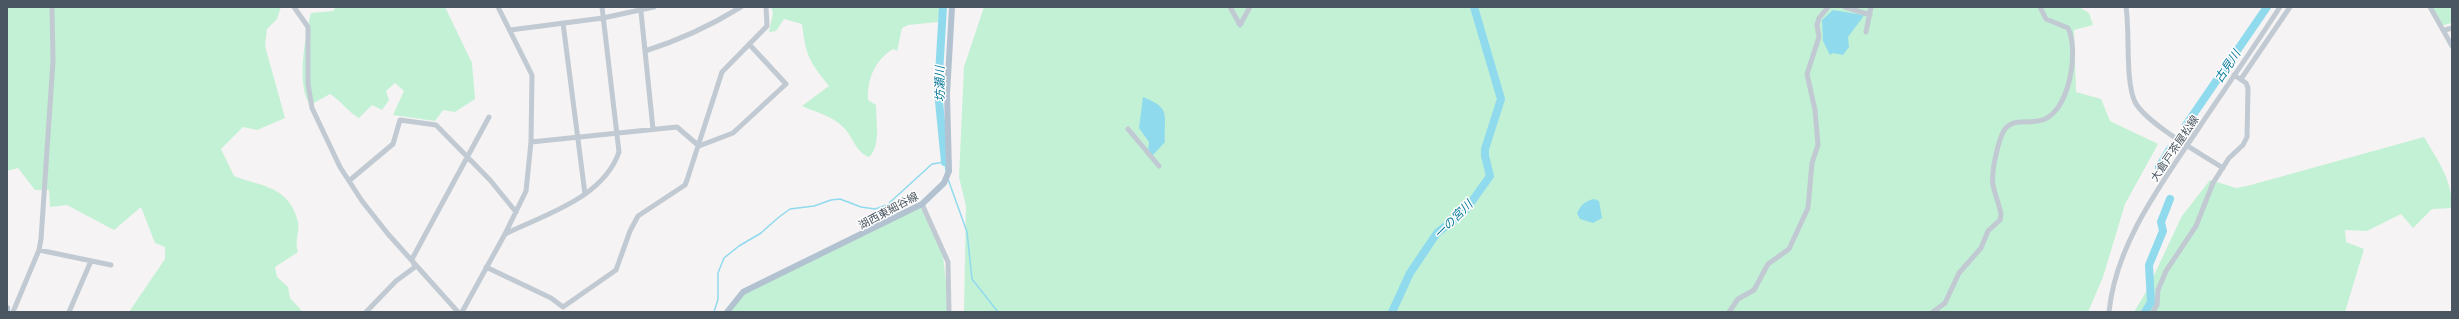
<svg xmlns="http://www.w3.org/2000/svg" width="2459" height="319" viewBox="0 0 2459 319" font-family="'Open Sans','Noto Sans JP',sans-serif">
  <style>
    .green { fill: #c3f1d5 }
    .water { fill: #90daee }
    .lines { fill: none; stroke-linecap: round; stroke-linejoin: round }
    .stream { stroke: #90daee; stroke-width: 1.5 }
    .river { stroke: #90daee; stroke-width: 8 }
    .minor { stroke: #c1cad2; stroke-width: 5 }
    .major { stroke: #b3c2d1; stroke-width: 6 }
    .labels { text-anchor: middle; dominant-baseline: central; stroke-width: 3; stroke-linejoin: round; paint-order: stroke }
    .street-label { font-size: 11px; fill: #4a5661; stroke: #fff }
    .water-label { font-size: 12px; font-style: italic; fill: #0c7c9b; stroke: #fff }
  </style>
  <rect width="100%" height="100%" fill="#f5f3f3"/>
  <path class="green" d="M 7,7 L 281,7 L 277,19 L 267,29 L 265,46 L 285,118 L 257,130 L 243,127 L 221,149 L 234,176 C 262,187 289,186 298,222 C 300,232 294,240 298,252 L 275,267 L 277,277 L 288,287 L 290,298 L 303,312 L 129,312 L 165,259 L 165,247 L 155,243 L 141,207 L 114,230 L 67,205 L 50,207 L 49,190 L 35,190 L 18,168 L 7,171 Z
    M 336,7 L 445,7 L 472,63 L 475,99 L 455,112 L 443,110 L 435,121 L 393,115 L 404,91 L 395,83 L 386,91 L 389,100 L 382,110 L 372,105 L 359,118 C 348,112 341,101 330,94 L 310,105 C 296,85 305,37 311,13 L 333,11 Z
    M 771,7 L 940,7 L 938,22 L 908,25 L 902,28 L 897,51 L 893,49 C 875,60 867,79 868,100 L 876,105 C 876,121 881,146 869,157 C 854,151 853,135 842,126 C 832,116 815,112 802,106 L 829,86 C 809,61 806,56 802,24 L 784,19 L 776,31 L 769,32 L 773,13 Z
    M 984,7 L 2079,7 L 2089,13 L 2093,25 L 2074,30 L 2076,92 L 2101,99 L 2110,121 L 2158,144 L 2125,204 L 2103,277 L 2088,312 L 964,312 L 966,206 L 959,177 L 964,67 Z
    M 2429,7 L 2452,7 L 2452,23 L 2440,26 Z
    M 2424,137 C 2438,161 2452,179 2452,208 L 2432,209 L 2413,228 L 2401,214 L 2367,231 L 2345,230 L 2346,242 L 2364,249 L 2345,312 L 2134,312 L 2146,292 L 2182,216 L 2210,180 L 2236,188 L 2247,186 Z
    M 920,205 L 943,255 L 949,312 L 731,312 L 739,295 Z"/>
  <path class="water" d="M 1833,10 L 1863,15 L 1863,17 L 1848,37 L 1849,47 L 1843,55 L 1833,53 L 1830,55 L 1823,41 L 1822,20 Z
    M 1143,97 C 1173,109 1163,115 1165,142 L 1153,155 L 1148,152 L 1149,142 L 1139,128 Z
    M 1594,199 L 1599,201 L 1602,218 L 1593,223 L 1580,219 L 1577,213 C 1581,205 1585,201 1594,199 Z"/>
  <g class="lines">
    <path class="stream" d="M 948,179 L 967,232 L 972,279 L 998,312
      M 714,312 L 718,299 L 718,273 L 724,258 L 739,246 L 761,233 L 779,217 L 790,209 L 814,206 L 831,200 L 840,199 L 861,207 L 875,209 L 887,205 L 932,164 L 945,162 L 946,171"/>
    <path class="river" d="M 943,7 L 938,91 L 945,162
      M 2186,125 L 2267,7
      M 2159,167 L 2170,149
      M 1392,312 L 1410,273 L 1437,233 L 1465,211 L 1490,176 L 1485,156 L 1485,149 L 1501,99 L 1474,7
      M 2145,312 L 2151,302 L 2149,265 L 2163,231 L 2161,222 L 2170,199"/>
    <path class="minor" d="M 294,7 L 308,27 L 308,84 L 312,108 L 340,167 L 362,201 L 388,234 L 458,312
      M 1230,7 L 1240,25 L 1250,7
      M 1845,7 L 1870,15
      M 2126,7 C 2130,32 2125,81 2135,102 C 2146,123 2201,154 2223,168
      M 2430,7 L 2452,46
      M 641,12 L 653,129
      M 563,23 L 585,194
      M 510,30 L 603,18 L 654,7
      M 2445,30 L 2452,28
      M 1866,32 L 1871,7
      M 645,51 C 680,40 710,26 741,7
      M 2241,79 L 2290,7
      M 1128,129 L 1159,166
      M 531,142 L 677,127 L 699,146
      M 699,146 L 733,133 L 786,84 L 749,44
      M 350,180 L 393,144 L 400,120 L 436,125 L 490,180 L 516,212
      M 922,204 L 948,262 L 949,312
      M 505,234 C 546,214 603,198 619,152 L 602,7
      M 39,250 L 111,265
      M 486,267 L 551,298 L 563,307 L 616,270 L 630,231 L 638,216 L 685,185 L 687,180 L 722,72 L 767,26 L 766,7
      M 13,312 L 39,250 L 41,239 L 53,61 L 52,7
      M 69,312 L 91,261
      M 366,312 L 396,281 L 415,267 L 412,259 L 489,117
      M 462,312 L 505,234 L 526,191 L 531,142 L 532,75 L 498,7
      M 1729,312 L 1738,299 L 1754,290 L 1768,264 L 1789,249 L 1808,208 L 1812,163 L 1818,145 L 1815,110 L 1807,74 L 1819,37 L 1817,25 L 1819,18 L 1828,7
      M 1933,312 L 1945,303 L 1959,273 L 1981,248 L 1988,231 L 2000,220 L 2001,214 C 1999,204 1995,195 1993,185 C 1991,173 1998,139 2005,129 C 2014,117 2033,125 2045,119 C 2070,108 2079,50 2068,28 L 2046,19 L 2040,7
      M 2109,312 C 2116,242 2163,182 2200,126 C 2227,86 2254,47 2280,7
      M 2153,312 L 2157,305 L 2158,290 L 2166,271 L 2196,226 L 2213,183 L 2229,158 L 2243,145 L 2247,137 L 2248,88 L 2246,83 L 2234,75"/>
    <path class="major" d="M 7,308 L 7,312
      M 727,312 L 743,292 L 922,204 L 944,183 L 949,171 L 947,94 L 952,7"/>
  </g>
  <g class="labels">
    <g class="street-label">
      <text transform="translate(2174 148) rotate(-56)">大倉戸茶屋松線</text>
      <text transform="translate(888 210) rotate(-28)">湖西東細谷線</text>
    </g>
    <g class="water-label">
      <text transform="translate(2227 66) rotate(-56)">古見川</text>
      <text transform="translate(939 84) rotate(-90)">坊瀬川</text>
      <text transform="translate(1453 219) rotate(-45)">一の宮川</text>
    </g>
  </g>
  <rect width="2459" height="319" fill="none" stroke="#4a5661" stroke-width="16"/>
</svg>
